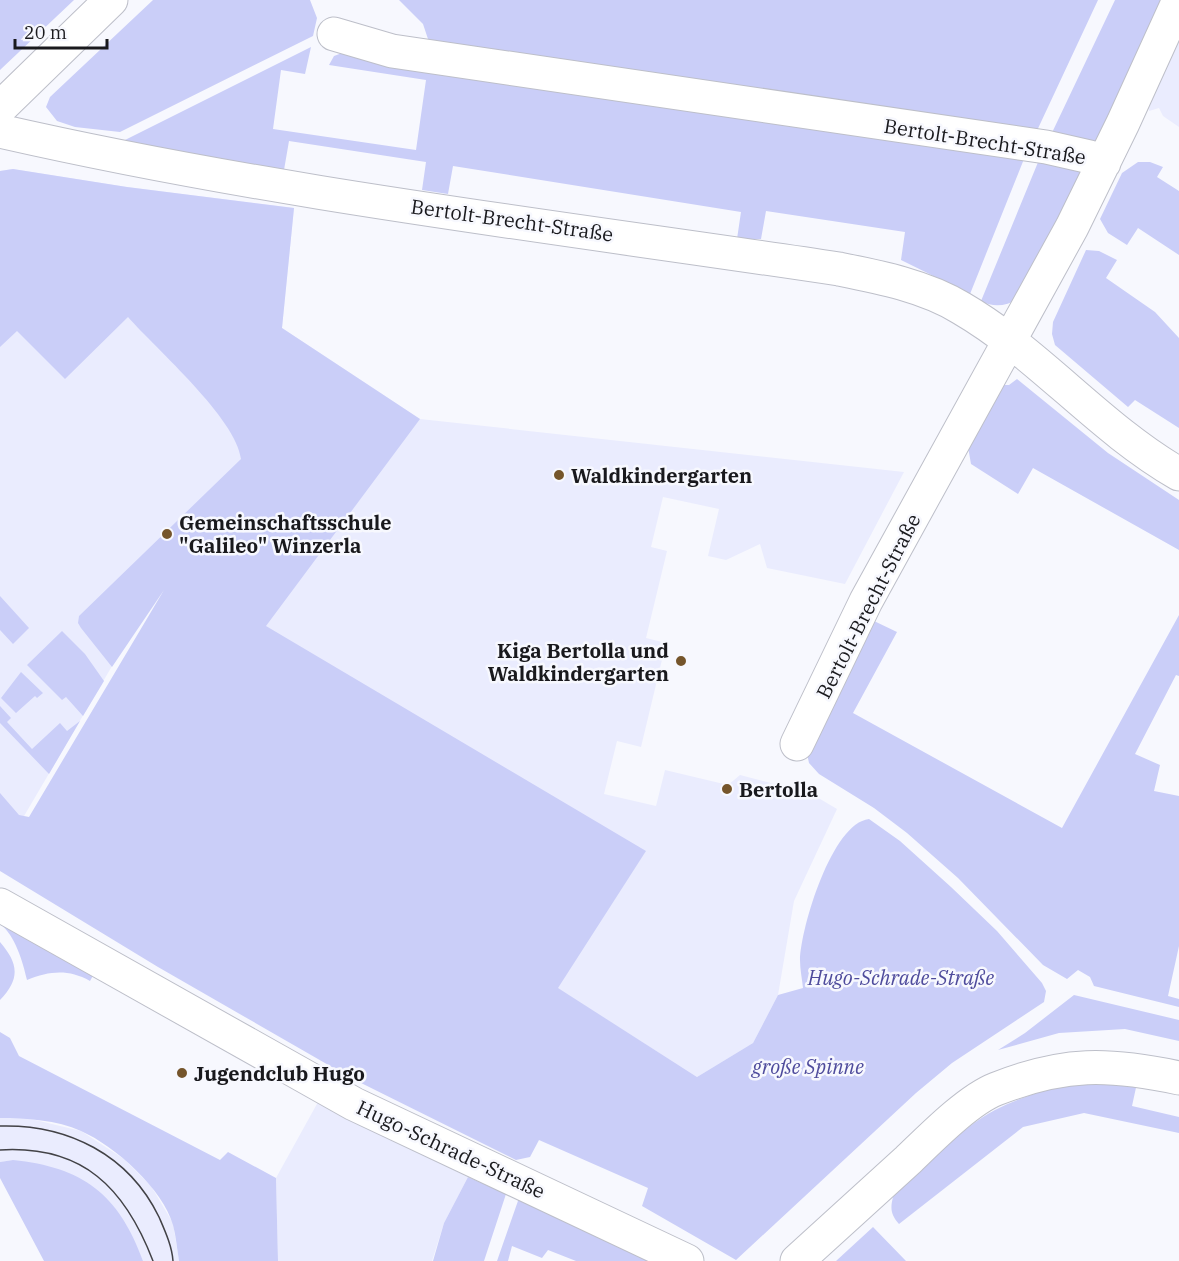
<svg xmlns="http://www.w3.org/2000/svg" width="1179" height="1261" viewBox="0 0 1179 1261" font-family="'IBM Plex Serif',serif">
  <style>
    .built { fill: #eaecfe }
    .green { fill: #cacef8 }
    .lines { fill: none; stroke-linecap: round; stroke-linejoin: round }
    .minor-casing { stroke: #bdbfc9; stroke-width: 35 }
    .minor { stroke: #fff; stroke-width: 33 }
    .tram { stroke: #424246; stroke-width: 1.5 }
    .poi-dot { fill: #75552b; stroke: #f7f8fe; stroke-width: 2 }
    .labels { text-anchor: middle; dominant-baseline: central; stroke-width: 5; stroke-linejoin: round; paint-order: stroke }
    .street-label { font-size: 20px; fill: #19191d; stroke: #f7f8fe }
    .poi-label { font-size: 20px; font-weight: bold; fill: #19191d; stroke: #f7f8fe; text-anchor: start }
    .park-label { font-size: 20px; font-style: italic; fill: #4e4b9c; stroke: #f7f8fe }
  </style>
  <rect width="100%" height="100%" fill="#f7f8fe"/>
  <path class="built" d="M 1179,30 L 1179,127 L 1163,116 L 1159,108 L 1149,111 L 1149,100 Z
    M 13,169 L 127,187 L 294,208 L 282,328 L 420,419 L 904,472 L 845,584 L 767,568 L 760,544 L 726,560 L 708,556 L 719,509 L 663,497 L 651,547 L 667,551 L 646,638 L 666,643 L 641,747 L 617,741 L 604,794 L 656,806 L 665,770 L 728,785 L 740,775 L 810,793 L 837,809 L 794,901 L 778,995 L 753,1043 L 697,1077 L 557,988 L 645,852 L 169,569 L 0,857 L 0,171 Z
    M 318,1102 L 468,1177 L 444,1223 L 432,1261 L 278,1261 L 276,1178 Z
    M 0,1118 L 27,1118 L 81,1131 L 124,1159 L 151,1186 L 173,1223 L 179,1261 L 143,1261 L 125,1222 L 13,1160 L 0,1162 Z"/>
  <path class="green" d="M 0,0 L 74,0 L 0,70 Z
    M 153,0 L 310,0 L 317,18 L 313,36 L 120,132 L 75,127 L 57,121 L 46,107 L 50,97 Z
    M 399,0 L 1098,0 L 1034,137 L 435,46 L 428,39 L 423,24 Z
    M 1115,0 L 1164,0 L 1098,139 L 1091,144 L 1049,139 Z
    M 311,47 L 305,74 L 281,70 L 273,129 L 416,150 L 426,80 L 329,65 L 334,56 L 342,53 L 1026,154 L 970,294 L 901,260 L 905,232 L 766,211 L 761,239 L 737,239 L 741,212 L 453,166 L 448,194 L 422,190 L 426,162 L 289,141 L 284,170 L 124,145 L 125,140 Z
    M 1041,155 L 1079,168 L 1082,175 L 1022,297 C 1008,305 996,309 981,301 Z
    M 1138,162 L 1150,162 L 1163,167 L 1157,177 L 1179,191 L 1179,255 L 1138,228 L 1127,245 L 1108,233 L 1100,219 L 1122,173 Z
    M 13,169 L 127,187 L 294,208 L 282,328 L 420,419 L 266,626 L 646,851 L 558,988 L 697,1077 L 753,1043 L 778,995 L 803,988 C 802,979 800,969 800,960 C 801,927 832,823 869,819 L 900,841 L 951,887 L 997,931 L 1042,983 L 1046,991 L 1044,1002 L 952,1063 L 916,1093 L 736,1260 L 642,1206 L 648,1188 L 539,1140 L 530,1157 L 516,1160 L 351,1078 L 158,967 L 0,871 L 0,793 L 19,815 L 29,817 L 164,590 L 112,667 L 81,628 L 78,623 L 79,616 L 241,459 C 236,418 157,350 128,317 L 65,379 L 17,331 L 0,347 L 0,171 Z
    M 1086,250 L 1099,251 L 1117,260 L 1106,278 L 1155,312 L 1179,338 L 1179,428 L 1135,400 L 1128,407 L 1055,345 L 1052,334 L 1053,322 Z
    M 1017,379 L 1108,453 L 1179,500 L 1179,550 L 1033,468 L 1018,494 L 971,464 L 968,447 L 1000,385 L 1009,385 Z
    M 0,596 L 29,628 L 13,644 L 0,630 Z
    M 1179,615 L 1179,676 L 1176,675 L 1135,754 L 1160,765 L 1154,791 L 1179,796 L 1179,946 L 1168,996 L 1179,999 L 1179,1007 L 1094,986 L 1090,977 L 1078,970 L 1067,979 L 1043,965 L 958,878 L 907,833 L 874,808 L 819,774 L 809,763 L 806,749 L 874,621 L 897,632 L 853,713 L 1062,828 Z
    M 62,631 L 85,654 L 104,681 L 83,716 L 66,697 L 62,700 L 27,665 Z
    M 21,672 L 43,693 L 37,698 L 35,696 L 16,713 L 1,698 Z
    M 0,706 L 11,718 L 7,722 L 32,749 L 60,723 L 67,731 L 80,721 L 49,774 L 0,723 Z
    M 0,913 L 95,972 L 90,981 C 68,969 50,971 27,980 C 23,962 15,935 0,924 Z
    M 0,942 C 18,963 21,978 0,1000 Z
    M 1074,995 L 1179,1020 L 1179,1041 L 1125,1029 L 1059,1033 L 998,1050 L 1025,1033 Z
    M 0,1032 L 10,1038 L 19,1056 L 220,1160 L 228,1152 L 276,1178 L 278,1261 L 179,1261 C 177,1249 176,1236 173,1225 C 163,1189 115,1146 81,1131 C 57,1120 26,1118 0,1118 Z
    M 1082,1080 L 1137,1083 L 1132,1106 L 1179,1117 L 1179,1133 L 1084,1113 L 1023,1127 L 899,1224 C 891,1215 890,1209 893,1197 C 920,1171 962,1127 995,1110 C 1023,1096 1052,1088 1082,1080 Z
    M 13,1160 C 82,1167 119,1194 143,1261 L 44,1261 L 0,1178 L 0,1162 Z
    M 468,1177 L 506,1194 L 484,1261 L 433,1261 L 444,1223 Z
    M 519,1198 L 654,1261 L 576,1261 L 548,1250 L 542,1258 L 512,1246 L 508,1261 L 497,1261 Z
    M 873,1227 L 906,1261 L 836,1261 Z"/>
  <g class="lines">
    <defs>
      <path id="minor" d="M 334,34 L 392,51 L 1046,147 L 1090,157 L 1104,163
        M 0,108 L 111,0
        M 0,131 C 276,194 559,227 839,269 C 879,277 925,286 961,308 C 1040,354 1099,428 1179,474
        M 797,744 L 866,601 L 1072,227 L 1123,123 L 1179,0
        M 0,905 L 354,1104 L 687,1261
        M 797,1261 C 834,1227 871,1194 908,1160 C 931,1138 968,1100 996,1089 C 1064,1062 1109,1063 1179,1078"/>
    </defs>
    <use href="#minor" class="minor-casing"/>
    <use href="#minor" class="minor"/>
    <path class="tram" d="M 0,1126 C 68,1124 129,1155 159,1217 C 165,1231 172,1246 173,1261
      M 0,1150 C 83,1145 125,1188 153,1261"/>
  </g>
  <g class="poi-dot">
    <circle cx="559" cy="475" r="6"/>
    <circle cx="167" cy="534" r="6"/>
    <circle cx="681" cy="661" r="6"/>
    <circle cx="727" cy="789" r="6"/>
    <circle cx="182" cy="1073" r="6"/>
  </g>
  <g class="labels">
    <g class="street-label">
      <text transform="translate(985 141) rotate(9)">Bertolt-Brecht-Straße</text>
      <text transform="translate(512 220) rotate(8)">Bertolt-Brecht-Straße</text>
      <text transform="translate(868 606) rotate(-63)">Bertolt-Brecht-Straße</text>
      <text transform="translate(451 1149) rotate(25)">Hugo-Schrade-Straße</text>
    </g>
    <g class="poi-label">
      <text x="571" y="475">Waldkindergarten</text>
      <text x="179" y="522">Gemeinschaftsschule<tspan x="179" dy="23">"Galileo" Winzerla</tspan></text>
      <text x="669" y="650" text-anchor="end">Kiga Bertolla und<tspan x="669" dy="23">Waldkindergarten</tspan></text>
      <text x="739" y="789">Bertolla</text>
      <text x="194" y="1073">Jugendclub Hugo</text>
    </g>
    <g class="park-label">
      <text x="901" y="977">Hugo-Schrade-Straße</text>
      <text x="808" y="1066">große Spinne</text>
    </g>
  </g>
  <path d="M15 39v9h92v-9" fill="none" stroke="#19191d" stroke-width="3"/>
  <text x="24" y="39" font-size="18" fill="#19191d" stroke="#f7f8fe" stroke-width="4.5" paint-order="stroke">20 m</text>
</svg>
